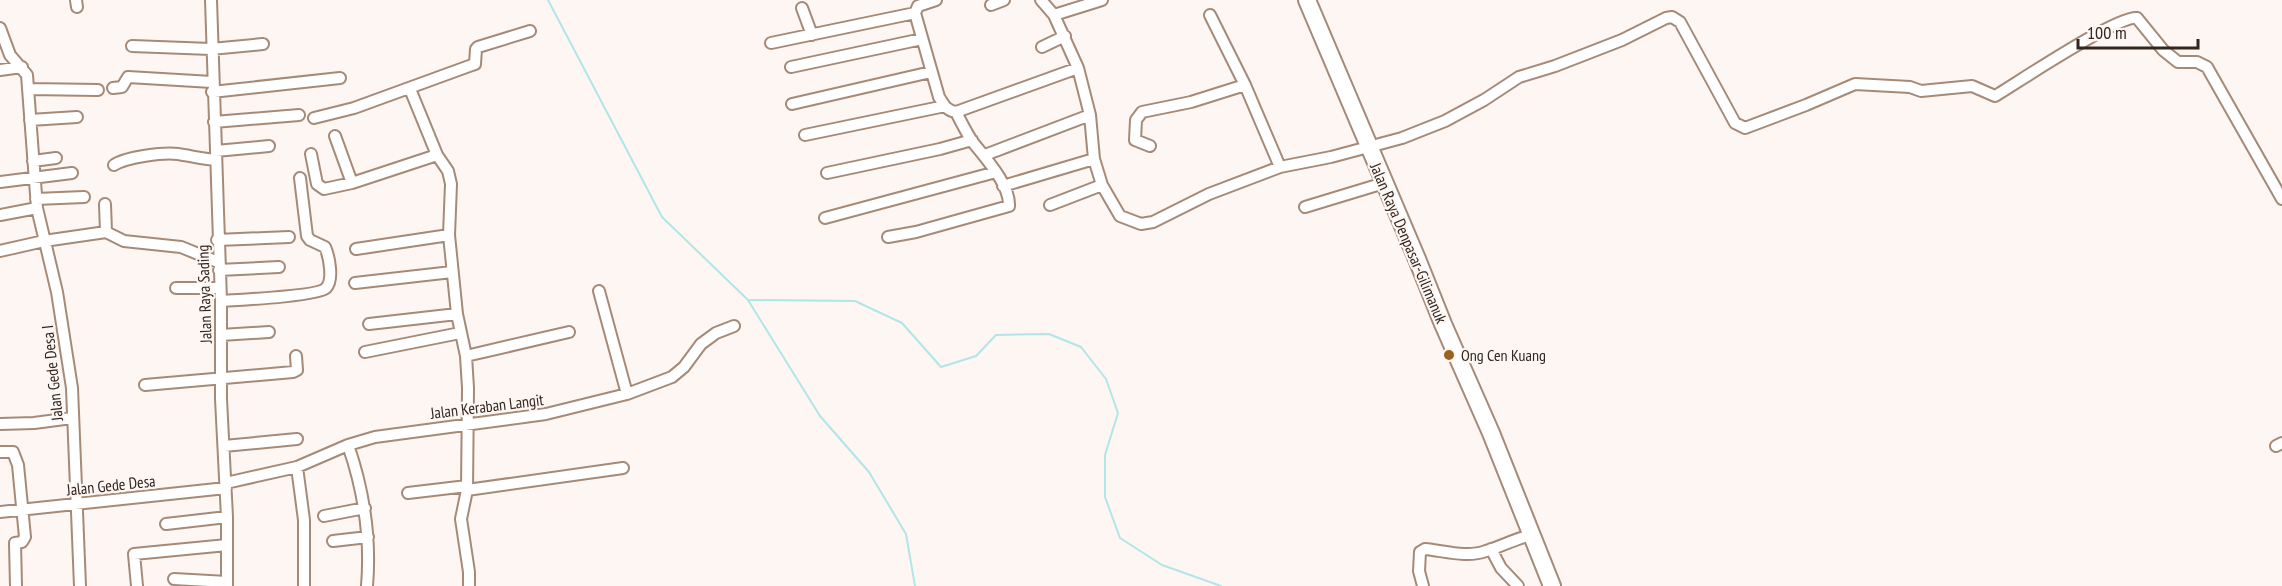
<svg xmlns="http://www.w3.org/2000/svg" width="2282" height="586" viewBox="0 0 2282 586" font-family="'PT Sans Narrow',sans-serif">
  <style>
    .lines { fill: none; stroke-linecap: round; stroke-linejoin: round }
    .stream { stroke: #b1e6e8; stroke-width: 2 }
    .minor-casing { stroke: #a68a78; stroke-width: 14 }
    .highway-casing { stroke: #a68a78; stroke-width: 20 }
    .minor { stroke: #fff; stroke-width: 10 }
    .highway { stroke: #fff; stroke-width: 16 }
    .poi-dot { fill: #9a621e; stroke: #fdf6f2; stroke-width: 2 }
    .labels { text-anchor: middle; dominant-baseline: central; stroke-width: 4.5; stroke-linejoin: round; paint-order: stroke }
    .street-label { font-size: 16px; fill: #32261f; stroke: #fdf6f2 }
    .poi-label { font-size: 16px; fill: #32261f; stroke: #fdf6f2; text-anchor: start }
  </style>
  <rect width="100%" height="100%" fill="#fdf6f2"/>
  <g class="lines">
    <path class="stream" d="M 548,0 L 662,217 L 748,300 L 820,416 L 869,472 L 906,534 L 915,586
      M 750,300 L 855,301 L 902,323 L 941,367 L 976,356 L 996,335 L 1049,334 L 1081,347 L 1106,379 L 1118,413 L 1105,455 L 1105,497 L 1120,538 L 1162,565 L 1221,586"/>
    <defs>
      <path id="minor" d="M 76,0 L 77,7
        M 211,0 L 221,301 L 221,399 L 227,517 L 227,586
        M 1041,0 L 1054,15 L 1078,68 L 1090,115 L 1094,159 L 1102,185 L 1120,216 L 1141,224 L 1153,222 L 1209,194 L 1280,167 L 1331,157 L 1402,138 L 1445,121 L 1484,100 L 1519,77 L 1555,66 L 1622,40 L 1666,18 L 1672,17 L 1680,22 L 1735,123 L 1745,128 L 1806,105 L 1855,84 L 1910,87 L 1921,91 L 1972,86 L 1995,96 C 2017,83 2118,15 2137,18 L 2163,50 L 2178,62 L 2197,62 L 2207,67 L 2282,199
        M 991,5 L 1004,0
        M 802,8 L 812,35
        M 915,13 L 918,6 L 936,0
        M 1054,15 L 1102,0
        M 1210,15 L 1245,85 L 1280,167
        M 0,28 L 10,55 L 27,75 L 37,208 L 57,292 L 72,388 L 80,586
        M 771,43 L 915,13 L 939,97 C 944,105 947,111 956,112 L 1078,68
        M 132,46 L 211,49 L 263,44
        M 1042,47 L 1065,36
        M 791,67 L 922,39
        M 0,70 L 22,67
        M 113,88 L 122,87 L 128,77 L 212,82
        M 28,89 L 98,90
        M 410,89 L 437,155 L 448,171 L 451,184 L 449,235 L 457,314 L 466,356 L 468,388 L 467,490 L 461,519 L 469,572 L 469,586
        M 212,92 L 340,78
        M 792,104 L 931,72
        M 314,118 L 354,108 L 472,65 L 475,64 L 476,49 L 478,47 L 530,31
        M 30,120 L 77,117
        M 214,122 L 299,115
        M 805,135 L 945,106
        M 335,136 L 352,183
        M 1150,146 L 1135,140 L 1136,120 L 1142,112 L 1191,102 L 1245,85
        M 216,151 L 269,146
        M 311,154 L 317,184 L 324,189 L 352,183 L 437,155
        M 985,155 L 1090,115
        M 33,161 L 56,158
        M 114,165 C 126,157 164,152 178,154 C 191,156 203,159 216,160
        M 827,173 L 940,149 L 972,140
        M 0,182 L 72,173
        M 1003,186 L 1094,159
        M 36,199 L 84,197
        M 105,204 L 106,232
        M 1050,205 L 1102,185
        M 1305,207 L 1384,183
        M 0,215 L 37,208
        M 825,218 L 996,172
        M 888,237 L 916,232 L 1009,206 C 1010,184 985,158 972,141 C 966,132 961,122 956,112
        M 217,240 L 289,237
        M 356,249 L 449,235
        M 0,251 L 44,241 L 106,232 L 124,241 L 181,247 L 218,262
        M 219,270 L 279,267
        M 355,283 L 452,272
        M 176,288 L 220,288
        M 599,291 L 627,394
        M 221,301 C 236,300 319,296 326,288 C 334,280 329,256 325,247 L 310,240 L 307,236 L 300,178
        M 369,324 L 457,314
        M 221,335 L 269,332
        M 365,352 L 460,333
        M 466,356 L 569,332
        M 145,385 L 293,372 L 297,370 L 296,356
        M 0,424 L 34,423 L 72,418
        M 348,445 C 364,491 371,538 367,586
        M 224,446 L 297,439
        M 2276,446 L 2282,443
        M 0,452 L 13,452 L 18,465 L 25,537 L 22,542 L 15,543 L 16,586
        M 297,467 L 304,520 L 304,586
        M 226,483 L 297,467 L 348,445 L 375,437 L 546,414 L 627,394 L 672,377 L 684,367 L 701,344 L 716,333 L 734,326
        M 467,490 L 623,468
        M 408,493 L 467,486
        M 0,512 L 226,488
        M 324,516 L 365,508
        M 166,524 L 227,517
        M 333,541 L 368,537
        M 1491,549 L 1501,568 L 1518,586
        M 174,579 L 227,582
        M 137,586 L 134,554 L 227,545
        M 1423,586 L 1419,571 L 1420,552 L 1425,549 C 1445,551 1467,558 1486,551 C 1502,546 1515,539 1531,535"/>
      <path id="highway" d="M 1307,0 L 1417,259 L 1443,324 L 1491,433 L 1552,586"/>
    </defs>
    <use href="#minor" class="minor-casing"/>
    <use href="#highway" class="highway-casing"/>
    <use href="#minor" class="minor"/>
    <use href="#highway" class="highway"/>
  </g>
  <circle class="poi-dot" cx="1449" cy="355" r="6"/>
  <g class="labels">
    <g class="street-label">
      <text transform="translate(1409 243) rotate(67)">Jalan Raya Denpasar-Gilimanuk</text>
      <text transform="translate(204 294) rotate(-92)">Jalan Raya Sading</text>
      <text transform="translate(52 373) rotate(-96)">Jalan Gede Desa I</text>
      <text transform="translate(487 406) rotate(-7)">Jalan Keraban Langit</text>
      <text transform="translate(111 485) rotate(-6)">Jalan Gede Desa</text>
    </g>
    <g class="poi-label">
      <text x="1461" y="355">Ong Cen Kuang</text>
    </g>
  </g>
  <path d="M2078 39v9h120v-9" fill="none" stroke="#32261f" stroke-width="3"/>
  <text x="2087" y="39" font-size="18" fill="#32261f" stroke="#fdf6f2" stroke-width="4.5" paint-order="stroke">100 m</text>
</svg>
